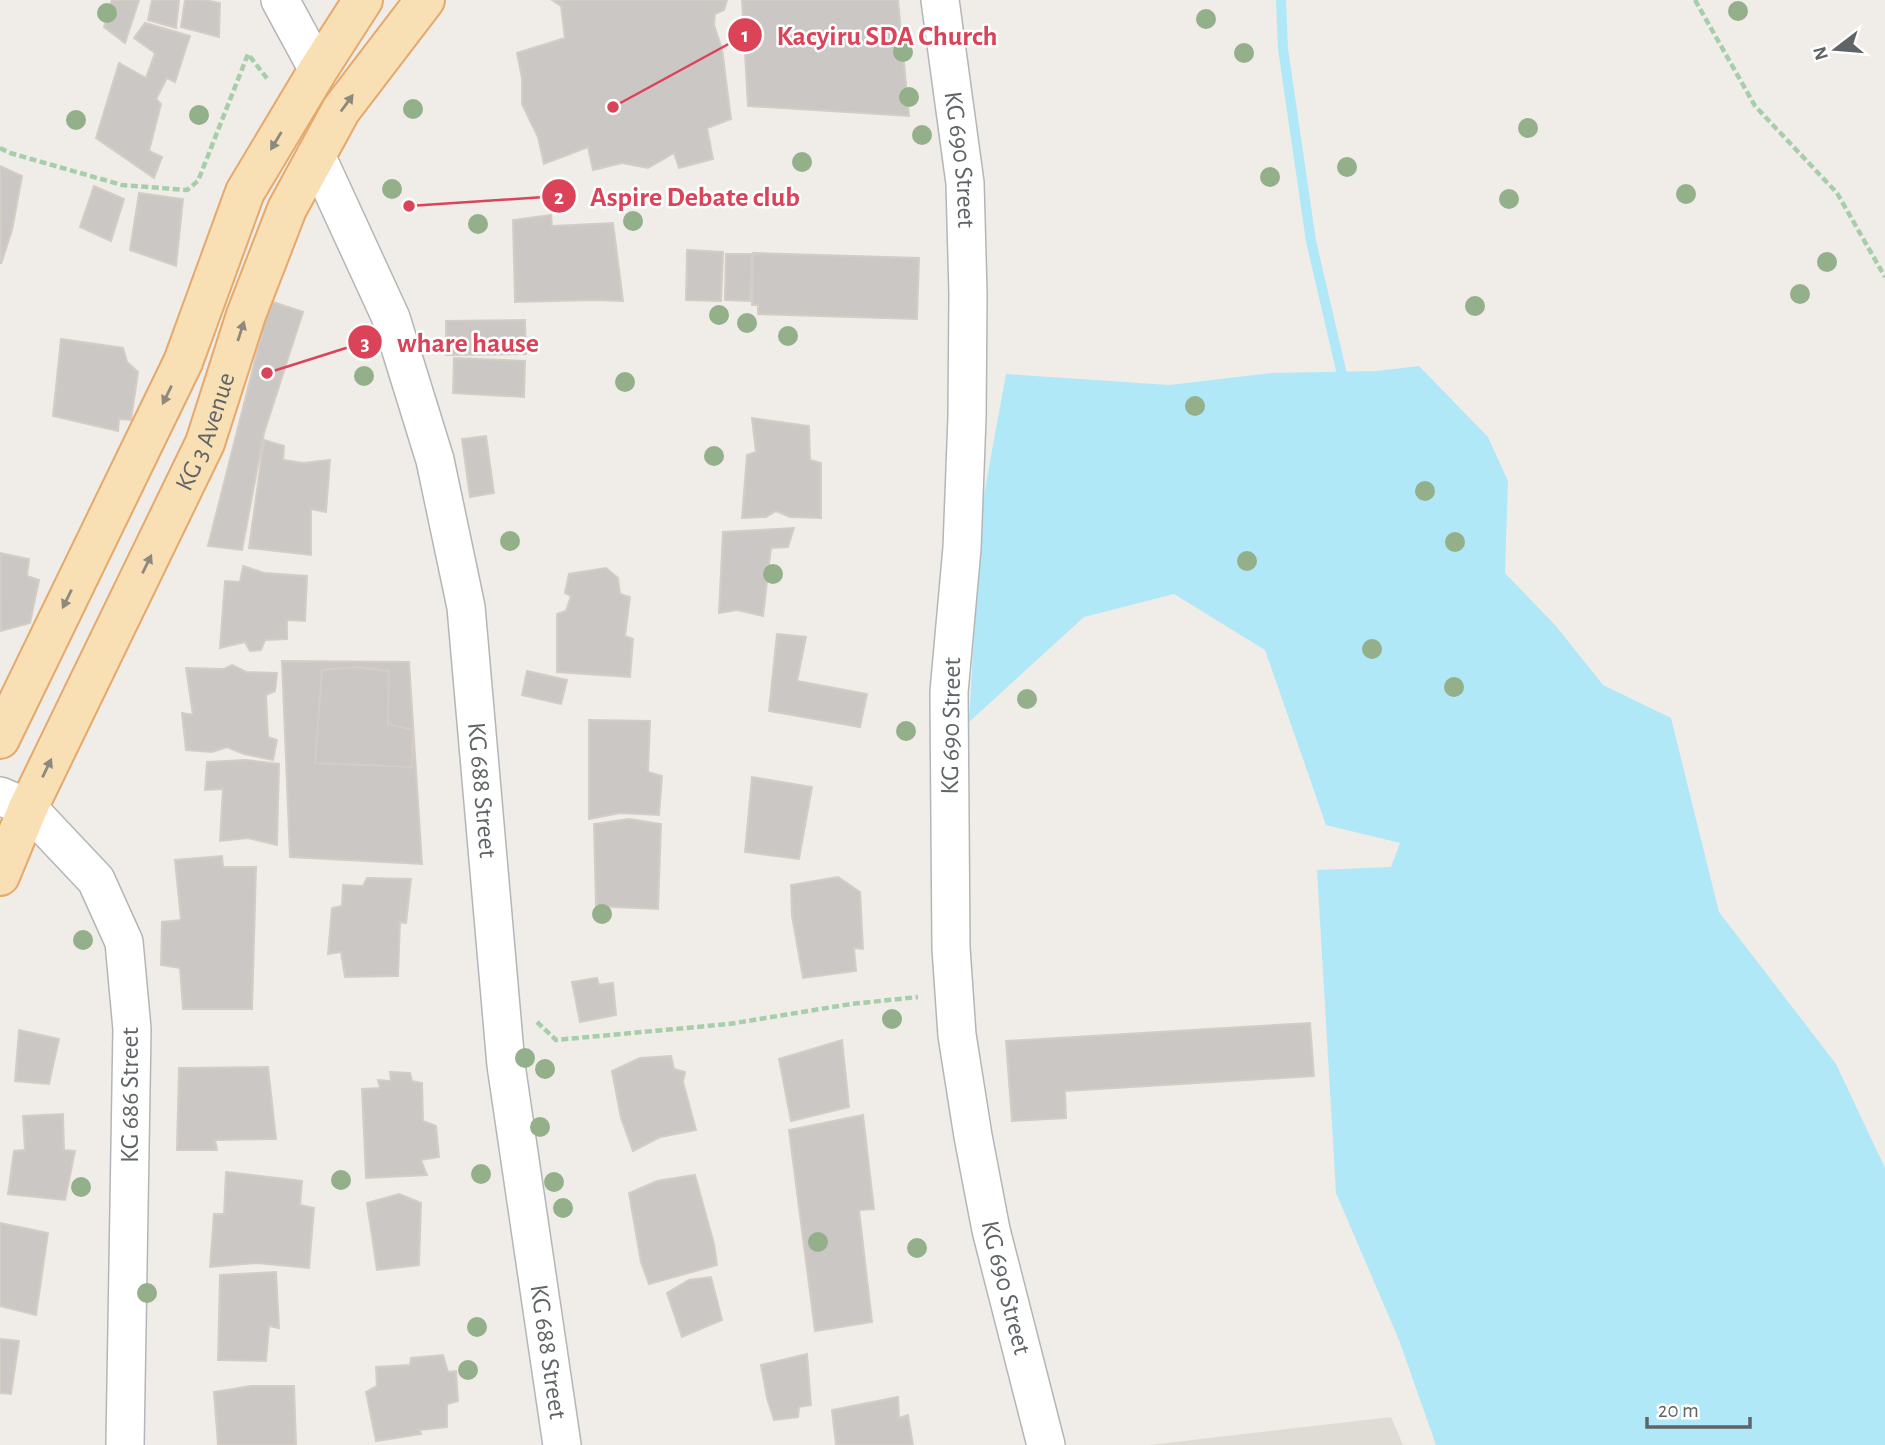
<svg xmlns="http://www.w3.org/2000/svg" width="1885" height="1445" viewBox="0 0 1885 1445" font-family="'Alegreya Sans',sans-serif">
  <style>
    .education { fill: #dfdcd6 }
    .water { fill: #b0e8f8 }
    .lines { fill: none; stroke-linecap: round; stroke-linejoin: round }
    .stream { stroke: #b0e8f8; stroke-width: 10 }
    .building { fill: #cbc7c4; stroke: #d4cdc6; stroke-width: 2 }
    .minor-casing { stroke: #b3b6b8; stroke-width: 40 }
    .major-casing { stroke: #e5a96b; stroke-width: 42 }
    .path { stroke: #a6cea9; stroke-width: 4.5; stroke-dasharray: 7 3.5; stroke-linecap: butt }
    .minor { stroke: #fff; stroke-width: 37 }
    .major { stroke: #f8dfb4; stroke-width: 38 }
    .tree { fill: #94b08a }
    .oneway { fill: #8d897d }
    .labels { text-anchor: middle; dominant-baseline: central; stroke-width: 5; stroke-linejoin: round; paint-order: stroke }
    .street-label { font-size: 26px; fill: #5f6466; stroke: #fff }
    .leader { fill: none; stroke: #da4358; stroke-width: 2.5 }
    .callout-dot { fill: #da4358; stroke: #fff; stroke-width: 2.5 }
    .mark-label { font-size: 21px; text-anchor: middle; font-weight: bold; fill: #fff }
    .callout-label { font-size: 28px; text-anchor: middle; font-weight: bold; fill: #da4358; stroke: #fff; stroke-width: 5; stroke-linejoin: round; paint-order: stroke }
  </style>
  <rect width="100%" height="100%" fill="#f0ece8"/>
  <path class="education" d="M 1391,1417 L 1403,1445 L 1149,1445 Z"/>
  <path class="water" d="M 1419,366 L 1488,437 L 1508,481 L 1505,573 L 1555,625 L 1603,685 L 1671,718 L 1719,912 L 1836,1064 L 1885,1168 L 1885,1445 L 1436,1445 L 1399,1340 L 1336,1193 L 1317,870 L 1391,867 L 1400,843 L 1326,825 L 1265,650 L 1174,594 L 1084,617 L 969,722 L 981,511 L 1006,374 L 1169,385 L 1272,373 L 1377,371 Z"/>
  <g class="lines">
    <path class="stream" d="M 1281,0 L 1283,49 L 1311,241 L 1344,383"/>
  </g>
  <path class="building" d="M 112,0 L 139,0 L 125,43 L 104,27 Z
    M 152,0 L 179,0 L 176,28 L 148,20 Z
    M 185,0 L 205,0 L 220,3 L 219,37 L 181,27 Z
    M 552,0 L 727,0 L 724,10 L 715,14 L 714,25 L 722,49 L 731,119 L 707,128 L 713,159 L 679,168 L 674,153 L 648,168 L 622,163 L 593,170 L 588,147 L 544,164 L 538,137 L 522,104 L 522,78 L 517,53 L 565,38 L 561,6 Z
    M 742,0 L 898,0 L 909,116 L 748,106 Z
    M 145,23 L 190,36 L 175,82 L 167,78 L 156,99 L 161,104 L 149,151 L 162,157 L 154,178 L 96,138 L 119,63 L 146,78 L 155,53 L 134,38 Z
    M 0,166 L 22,176 L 12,230 L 1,264 Z
    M 94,186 L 124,199 L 111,241 L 80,227 Z
    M 139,193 L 183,199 L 176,266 L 130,250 Z
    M 551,215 L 552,226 L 613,223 L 623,301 L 592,300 L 515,302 L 513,220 Z
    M 687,250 L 723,252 L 721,301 L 686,300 Z
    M 753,253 L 919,258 L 917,319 L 758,314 L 758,305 L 752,305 Z
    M 726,254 L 752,254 L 750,301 L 725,300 Z
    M 270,301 L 303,312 L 264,433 L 242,550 L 208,546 Z
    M 525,320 L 526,354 L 446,355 L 446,321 Z
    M 61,339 L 123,348 L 127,362 L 138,372 L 131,420 L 119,419 L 118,431 L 53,416 Z
    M 454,358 L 525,361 L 524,397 L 453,393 Z
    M 752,418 L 809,426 L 810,460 L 821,463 L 821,518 L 790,517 L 776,511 L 766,517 L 742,518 L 747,455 L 756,452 Z
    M 486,436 L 494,493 L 470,497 L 462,439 Z
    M 264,440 L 284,446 L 283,460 L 303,463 L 330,460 L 326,512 L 311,509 L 311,555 L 249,548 Z
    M 794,528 L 788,547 L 771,548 L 763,616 L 737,610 L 719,613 L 723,532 Z
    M 0,553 L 29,559 L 27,576 L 39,580 L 30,623 L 1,631 Z
    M 243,566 L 264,573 L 307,576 L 305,621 L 287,620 L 287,639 L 265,640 L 261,650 L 250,651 L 245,642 L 220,648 L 225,581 L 240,582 Z
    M 606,568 L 618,578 L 620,594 L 630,597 L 625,636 L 633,639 L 630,677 L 557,672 L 557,614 L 566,611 L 571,596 L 565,593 L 569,574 Z
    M 777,634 L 806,637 L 797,681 L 867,694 L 860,727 L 769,711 Z
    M 282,661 L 409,662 L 422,864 L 290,857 Z
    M 232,665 L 246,672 L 277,673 L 275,691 L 266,695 L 268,737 L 277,740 L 273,760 L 244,754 L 227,747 L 212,752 L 186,750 L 182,713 L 193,715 L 186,668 L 224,669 Z
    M 357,667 L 389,671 L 388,724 L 413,730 L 412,767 L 315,763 L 322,670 Z
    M 527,671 L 567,680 L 561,704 L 522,695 Z
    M 589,720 L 650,721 L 648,772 L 662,776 L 659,815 L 620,813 L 589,819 Z
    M 246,760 L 279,764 L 277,845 L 248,838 L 220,841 L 223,789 L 205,790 L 207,762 Z
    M 752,777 L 812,787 L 799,859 L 745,852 Z
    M 629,819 L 661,824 L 658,909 L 596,906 L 594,824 Z
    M 222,856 L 223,867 L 256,867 L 252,1009 L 183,1009 L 180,968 L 161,965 L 162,922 L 181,920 L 175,860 Z
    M 838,877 L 860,892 L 863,949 L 854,948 L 856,971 L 803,978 L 792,916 L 791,885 Z
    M 367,878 L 411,879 L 406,923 L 400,922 L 398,976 L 345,977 L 341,952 L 328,954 L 332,908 L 342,906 L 343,885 L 363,886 Z
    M 597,978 L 599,985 L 613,983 L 616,1015 L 580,1022 L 572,982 Z
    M 1310,1023 L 1314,1076 L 1065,1091 L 1066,1118 L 1012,1121 L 1006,1041 Z
    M 19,1030 L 59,1039 L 49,1084 L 15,1081 Z
    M 842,1040 L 849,1107 L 791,1121 L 779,1059 Z
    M 671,1056 L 674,1069 L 685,1072 L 683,1082 L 696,1130 L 660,1137 L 633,1151 L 621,1118 L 612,1071 L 640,1058 Z
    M 268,1067 L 276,1139 L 215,1140 L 217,1150 L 177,1150 L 179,1068 Z
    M 390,1072 L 410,1073 L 412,1081 L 422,1083 L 423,1121 L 436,1126 L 439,1157 L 421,1160 L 427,1175 L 366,1178 L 362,1089 L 380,1088 L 378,1080 L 391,1081 Z
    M 63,1114 L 64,1150 L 75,1151 L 65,1200 L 8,1194 L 14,1151 L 25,1150 L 23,1116 Z
    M 863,1115 L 874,1209 L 859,1210 L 872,1322 L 815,1331 L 789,1130 Z
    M 226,1172 L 302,1181 L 300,1205 L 314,1208 L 309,1268 L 257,1263 L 210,1267 L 214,1214 L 224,1214 Z
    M 695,1175 L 714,1244 L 717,1265 L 649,1284 L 641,1262 L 629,1193 L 657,1181 Z
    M 399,1194 L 421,1203 L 419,1265 L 377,1270 L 367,1203 Z
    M 0,1223 L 48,1233 L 36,1315 L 0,1306 Z
    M 276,1272 L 279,1328 L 269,1326 L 266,1361 L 218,1360 L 220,1275 Z
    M 711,1277 L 722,1320 L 682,1337 L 667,1293 L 689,1280 Z
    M 0,1339 L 19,1341 L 11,1394 L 0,1393 Z
    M 807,1354 L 811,1405 L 799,1407 L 798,1417 L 774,1420 L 767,1398 L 761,1365 Z
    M 443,1355 L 448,1372 L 456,1371 L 458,1401 L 447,1404 L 447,1427 L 419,1430 L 421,1434 L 376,1441 L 366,1392 L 377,1386 L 376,1367 L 410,1365 L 411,1358 Z
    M 251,1386 L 294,1386 L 296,1445 L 218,1445 L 214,1392 Z
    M 898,1397 L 899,1418 L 908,1415 L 913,1445 L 836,1445 L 832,1410 Z"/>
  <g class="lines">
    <defs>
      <g id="minor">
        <path d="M 280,0 L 318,70"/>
        <path id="s1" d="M 940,0 L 965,183 L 968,294 L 967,417 L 962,548 L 949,692 L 951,948 L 957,1035 L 973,1136 L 991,1230 L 1046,1445"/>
        <path id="s2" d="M 316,155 L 391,318 L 435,460 L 466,607 L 506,1065 L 562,1445"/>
        <path d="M 0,796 L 28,808 L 96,880 L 124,942 L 132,1029 L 125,1445"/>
      </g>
      <g id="major">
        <path d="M 0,739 L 183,362 L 245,192 L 318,70 L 363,0"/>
        <path id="s3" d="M 0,876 L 28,808 L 205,443 L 246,315 L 287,209 L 341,110 L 425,0"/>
      </g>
    </defs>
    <use href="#minor" class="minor-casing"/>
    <use href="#major" class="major-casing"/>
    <path class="path" d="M 1695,0 L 1755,106 L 1837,193 L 1885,277
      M 0,148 L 10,153 L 122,185 L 187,190 L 198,181 L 248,54 L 269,81
      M 537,1022 L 556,1040 L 729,1024 L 851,1004 L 918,997"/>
    <use href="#minor" class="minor"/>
    <use href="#major" class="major"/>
  </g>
  <g class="tree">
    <circle cx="1738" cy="11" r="10"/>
    <circle cx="107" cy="13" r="10"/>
    <circle cx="1206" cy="19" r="10"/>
    <circle cx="903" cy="52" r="10"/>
    <circle cx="1244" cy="53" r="10"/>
    <circle cx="909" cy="97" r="10"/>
    <circle cx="413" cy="109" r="10"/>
    <circle cx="199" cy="115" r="10"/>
    <circle cx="76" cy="120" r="10"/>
    <circle cx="1528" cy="128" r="10"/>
    <circle cx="922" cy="135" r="10"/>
    <circle cx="802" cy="162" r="10"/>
    <circle cx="1347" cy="167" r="10"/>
    <circle cx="1270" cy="177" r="10"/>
    <circle cx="392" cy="189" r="10"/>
    <circle cx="1686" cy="194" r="10"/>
    <circle cx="1509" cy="199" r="10"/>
    <circle cx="633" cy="221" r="10"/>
    <circle cx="478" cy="224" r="10"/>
    <circle cx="1827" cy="262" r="10"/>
    <circle cx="1800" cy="294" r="10"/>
    <circle cx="1475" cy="306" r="10"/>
    <circle cx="719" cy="315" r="10"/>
    <circle cx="747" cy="323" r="10"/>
    <circle cx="788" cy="336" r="10"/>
    <circle cx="364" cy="376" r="10"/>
    <circle cx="625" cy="382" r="10"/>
    <circle cx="1195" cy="406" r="10"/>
    <circle cx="714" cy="456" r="10"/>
    <circle cx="1425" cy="491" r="10"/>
    <circle cx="510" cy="541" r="10"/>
    <circle cx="1455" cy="542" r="10"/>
    <circle cx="1247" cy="561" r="10"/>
    <circle cx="773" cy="574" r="10"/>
    <circle cx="1372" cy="649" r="10"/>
    <circle cx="1454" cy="687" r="10"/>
    <circle cx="1027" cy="699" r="10"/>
    <circle cx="906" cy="731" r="10"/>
    <circle cx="602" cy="914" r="10"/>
    <circle cx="83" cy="940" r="10"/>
    <circle cx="892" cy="1019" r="10"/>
    <circle cx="525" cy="1058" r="10"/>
    <circle cx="545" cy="1069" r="10"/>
    <circle cx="540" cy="1127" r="10"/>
    <circle cx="481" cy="1174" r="10"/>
    <circle cx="341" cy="1180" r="10"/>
    <circle cx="554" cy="1182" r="10"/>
    <circle cx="81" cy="1187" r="10"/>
    <circle cx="563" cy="1208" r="10"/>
    <circle cx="818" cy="1242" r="10"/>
    <circle cx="917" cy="1248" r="10"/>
    <circle cx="147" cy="1293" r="10"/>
    <circle cx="477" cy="1327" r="10"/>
    <circle cx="468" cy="1370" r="10"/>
  </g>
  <defs><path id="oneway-solid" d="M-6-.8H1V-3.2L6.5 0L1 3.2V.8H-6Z" transform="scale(1.75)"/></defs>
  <g class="oneway">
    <use href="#oneway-solid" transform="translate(347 103) rotate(-54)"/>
    <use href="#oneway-solid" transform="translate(276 141) rotate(121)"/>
    <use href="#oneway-solid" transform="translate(241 331) rotate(-72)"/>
    <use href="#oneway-solid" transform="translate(167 395) rotate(116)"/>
    <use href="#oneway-solid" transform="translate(147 564) rotate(-64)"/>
    <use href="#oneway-solid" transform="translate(67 599) rotate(116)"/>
    <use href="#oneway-solid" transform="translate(47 768) rotate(-64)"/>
  </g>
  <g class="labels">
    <g class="street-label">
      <text stroke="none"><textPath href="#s1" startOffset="161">KG 690 Street</textPath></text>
      <text stroke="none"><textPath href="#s3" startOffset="490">KG 3 Avenue</textPath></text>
      <text transform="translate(951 726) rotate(-89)">KG 690 Street</text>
      <text stroke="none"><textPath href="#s2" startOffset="662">KG 688 Street</textPath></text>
      <text transform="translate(130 1095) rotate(-90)">KG 686 Street</text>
      <text stroke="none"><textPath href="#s1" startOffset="1295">KG 690 Street</textPath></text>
      <text stroke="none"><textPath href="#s2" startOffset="1228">KG 688 Street</textPath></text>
    </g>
  </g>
  <path class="leader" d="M613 107L745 35M409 206L559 196M267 373L365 342"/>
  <g class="callout-dot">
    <circle cx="613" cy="107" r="7"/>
    <circle cx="409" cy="206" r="7"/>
    <circle cx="267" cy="373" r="7"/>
    <circle cx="745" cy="35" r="18"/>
    <circle cx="559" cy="196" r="18"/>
    <circle cx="365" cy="342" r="18"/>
  </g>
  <g class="mark-label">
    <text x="745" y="42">1</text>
    <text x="559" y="204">2</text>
    <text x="365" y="350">3</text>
  </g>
  <g class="callout-label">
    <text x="887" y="45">Kacyiru SDA Church</text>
    <text x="695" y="206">Aspire Debate club</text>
    <text x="468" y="352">whare hause</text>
  </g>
  <g transform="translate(1836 49) rotate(254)" stroke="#ffffff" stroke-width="5" paint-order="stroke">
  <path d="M0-5L12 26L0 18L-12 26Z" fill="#5f6466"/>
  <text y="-10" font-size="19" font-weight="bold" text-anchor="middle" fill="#5f6466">N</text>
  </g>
  <path d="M1647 1417v10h103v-10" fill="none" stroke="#5f6466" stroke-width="3.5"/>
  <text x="1658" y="1417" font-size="21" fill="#5f6466" stroke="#ffffff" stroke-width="5" paint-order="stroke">20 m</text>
</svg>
